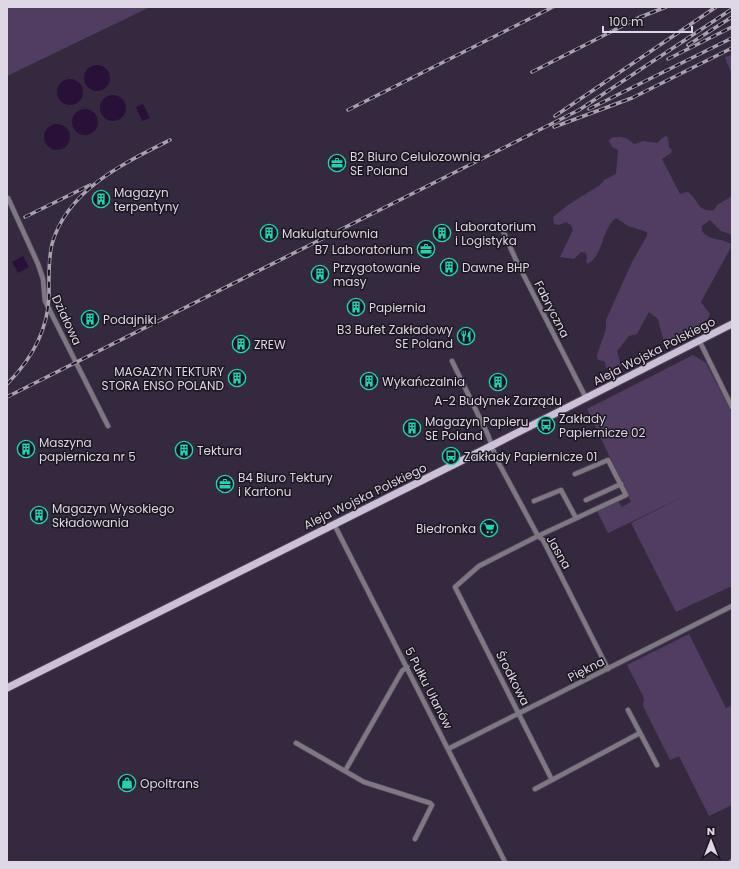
<svg xmlns="http://www.w3.org/2000/svg" width="739" height="869" viewBox="0 0 739 869" font-family="Poppins,sans-serif">
  <style>
    .green { fill: #513d61 }
    .water { fill: #291039 }
    .lines { fill: none; stroke-linecap: round; stroke-linejoin: round }
    .street-casing { stroke: #50455a; stroke-width: 6 }
    .primary-casing { stroke: #50455a; stroke-width: 9 }
    .street { stroke: #7e7883; stroke-width: 4.5 }
    .primary { stroke: #ccc0d8; stroke-width: 7 }
    .rail-casing { stroke: #a9a1b1; stroke-width: 3.5 }
    .rail { stroke: #1a151e; stroke-width: 2; stroke-dasharray: 6; stroke-linecap: butt }
    .labels { text-anchor: middle; dominant-baseline: central; stroke-width: 3; stroke-linejoin: round; paint-order: stroke }
    .poi-label { font-size: 12px; fill: #ded7e5; stroke: #1a151e; text-anchor: start }
    .street-label { font-size: 12px; fill: #ded7e5; stroke: #1a151e }
  </style>
  <rect width="100%" height="100%" fill="#35293f"/>
  <path class="green" d="M 7,7 L 150,7 L 7,76 Z
    M 732,55 L 732,73 L 731,73 L 725,57 Z
    M 665,136 L 668,137 L 669,147 L 672,150 L 671,153 L 662,159 L 680,194 L 688,192 C 698,199 698,213 714,210 L 717,205 L 732,196 L 732,235 L 721,231 L 710,220 L 702,226 L 702,231 C 711,242 720,237 731,244 L 730,249 L 701,302 L 710,314 C 706,329 678,342 663,339 L 658,319 L 649,312 L 637,334 L 629,336 L 617,351 L 621,366 L 617,369 L 606,368 L 605,362 L 597,359 L 597,355 L 606,329 L 606,320 L 632,262 L 647,236 L 647,232 L 628,226 L 616,218 C 602,228 604,254 588,264 L 586,262 L 587,258 L 586,253 L 581,252 L 574,259 L 560,257 L 573,230 L 571,225 L 566,222 L 559,225 L 554,224 L 553,217 L 568,205 L 600,185 L 604,180 L 616,174 L 618,150 L 612,147 L 609,141 L 611,138 C 623,136 626,137 634,144 L 643,141 L 657,143 Z
    M 693,355 L 706,363 L 732,413 L 732,586 L 676,612 L 631,523 L 689,494 L 608,533 L 597,511 L 618,501 L 622,507 L 631,502 L 587,409 Z
    M 689,634 L 726,708 L 732,705 L 732,805 L 709,816 L 679,756 L 670,760 L 643,706 L 644,698 L 627,665 Z"/>
  <path class="water" d="M84 78a13 13 0 1 1 26 0a13 13 0 1 1-26 0Z
    M57 92a13 13 0 1 1 26 0a13 13 0 1 1-26 0Z
    M100 108a13 13 0 1 1 26 0a13 13 0 1 1-26 0Z
    M 143,104 L 150,118 L 142,121 L 136,107 Z
    M72 122a13 13 0 1 1 26 0a13 13 0 1 1-26 0Z
    M44 137a13 13 0 1 1 26 0a13 13 0 1 1-26 0Z
    M 23,256 L 29,267 L 18,273 L 12,262 Z"/>
  <g class="lines">
    <defs>
      <path id="street" d="M 8,198 L 38,264 L 43,279 L 45,301 L 108,426
        M 501,230 L 503,231 L 516,260 L 586,398
        M 699,340 L 732,407
        M 452,361 L 488,435 L 496,458 L 538,536 L 543,540 L 608,669
        M 586,500 L 621,484
        M 534,501 L 561,490 L 576,518
        M 334,524 L 505,862
        M 628,710 L 657,765
        M 296,743 L 364,782 L 430,803 L 432,805 L 415,839
        M 448,749 L 732,606
        M 345,771 L 402,671 L 407,667
        M 552,780 L 455,587 L 479,566 L 538,536 L 626,495 L 608,460 L 575,474
        M 535,789 L 640,733
        M 731,862 L 732,861"/>
      <path id="primary" d="M 7,688 L 495,444 L 732,324"/>
    </defs>
    <use href="#street" class="street-casing"/>
    <use href="#primary" class="primary-casing"/>
    <use href="#street" class="street"/>
    <use href="#primary" class="primary"/>
    <defs>
      <path id="rail" d="M 688,45 L 732,17
        M 668,59 L 732,27
        M 532,72 L 638,18 L 666,7
        M 589,109 L 732,38
        M 348,110 L 553,7
        M 555,116 L 716,7
        M 554,127 L 632,98 L 732,48
        M 25,217 L 90,185
        M 7,384 C 31,360 48,330 49,295 C 49,278 48,261 52,244 C 67,190 124,163 170,140
        M 7,397 L 579,110 L 732,9"/>
    </defs>
    <use href="#rail" class="rail-casing"/>
    <use href="#rail" class="rail"/>
  </g>
  <defs>
    <symbol id="office-ring" viewBox="-11 -11 22 22"><circle r="9.5" fill="#1a151e" stroke="#1dd5b1" stroke-width="1.5"/><path d="M-6-3h4V-5.5h4V-3h4V5H-6ZM-1-4.5V-3h2v-1.5ZM-6 0V1H6V0Z" fill="#1dd5b1"/></symbol>
    <symbol id="building-ring" viewBox="-11 -11 22 22"><circle r="9.5" fill="#1a151e" stroke="#1dd5b1" stroke-width="1.5"/><path d="M-4-6H4V6H1V3H-1V6H-4ZM-2.5-4.3h1.7v1.8h-1.7ZM.8-4.3h1.7v1.8H.8ZM-2.5-1h1.7V.8h-1.7ZM.8-1h1.7V.8H.8Z" fill="#1dd5b1"/></symbol>
    <symbol id="restaurant-ring" viewBox="-11 -11 22 22"><circle r="9.5" fill="#1a151e" stroke="#1dd5b1" stroke-width="1.5"/><path d="M-5-6h1v4h1v-4h1v4h1v-4h1v5L-1.5 .5V6h-2V.5L-5-1ZM5-6V6H3V1.5H1.5Q1.5-4 5-6Z" fill="#1dd5b1"/></symbol>
    <symbol id="bus-ring" viewBox="-11 -11 22 22"><circle r="9.5" fill="#1a151e" stroke="#1dd5b1" stroke-width="1.5"/><path d="M-5-6H5V4H4V6H2V4H-2V6H-4V4H-5ZM-3.5-4V0h7V-4ZM-3.5 1.2v1.5H-2V1.2ZM2 1.2v1.5H3.5V1.2Z" fill="#1dd5b1"/></symbol>
    <symbol id="supermarket-ring" viewBox="-11 -11 22 22"><circle r="9.5" fill="#1a151e" stroke="#1dd5b1" stroke-width="1.5"/><path d="M-6-5.5h2.5l.6 2H6L4.5 2H-2.5L-4.4-4H-6ZM-1.5 3.2a1.3 1.3 0 1 0 .1 0ZM3 3.2a1.3 1.3 0 1 0 .1 0Z" fill="#1dd5b1"/></symbol>
    <symbol id="shop-ring" viewBox="-11 -11 22 22"><circle r="9.5" fill="#1a151e" stroke="#1dd5b1" stroke-width="1.5"/><path d="M-5-2.5h2.3a2.7 3.5 0 0 1 5.4 0H5L5.5 6h-11ZM-1.5-2.5h3a1.5 2.3 0 0 0-3 0Z" fill="#1dd5b1"/></symbol>
  </defs>
  <g fill-rule="evenodd">
    <use href="#office-ring" x="327" y="153" width="20" height="20"/>
    <use href="#building-ring" x="91" y="189" width="20" height="20"/>
    <use href="#building-ring" x="259" y="223" width="20" height="20"/>
    <use href="#building-ring" x="432" y="223" width="20" height="20"/>
    <use href="#office-ring" x="416" y="239" width="20" height="20"/>
    <use href="#building-ring" x="439" y="257" width="20" height="20"/>
    <use href="#building-ring" x="310" y="264" width="20" height="20"/>
    <use href="#building-ring" x="346" y="297" width="20" height="20"/>
    <use href="#building-ring" x="80" y="309" width="20" height="20"/>
    <use href="#restaurant-ring" x="456" y="326" width="20" height="20"/>
    <use href="#building-ring" x="231" y="334" width="20" height="20"/>
    <use href="#building-ring" x="227" y="368" width="20" height="20"/>
    <use href="#building-ring" x="359" y="371" width="20" height="20"/>
    <use href="#building-ring" x="488" y="372" width="20" height="20"/>
    <use href="#bus-ring" x="536" y="415" width="20" height="20"/>
    <use href="#building-ring" x="402" y="418" width="20" height="20"/>
    <use href="#building-ring" x="16" y="439" width="20" height="20"/>
    <use href="#building-ring" x="174" y="440" width="20" height="20"/>
    <use href="#bus-ring" x="441" y="446" width="20" height="20"/>
    <use href="#office-ring" x="215" y="474" width="20" height="20"/>
    <use href="#building-ring" x="29" y="505" width="20" height="20"/>
    <use href="#supermarket-ring" x="479" y="518" width="20" height="20"/>
    <use href="#shop-ring" x="117" y="773" width="20" height="20"/>
  </g>
  <g class="labels">
    <g class="poi-label">
      <text x="350" y="156">B2 Biuro Celulozownia<tspan x="350" dy="14">SE Poland</tspan></text>
      <text x="114" y="192">Magazyn<tspan x="114" dy="14">terpentyny</tspan></text>
      <text x="455" y="226">Laboratorium<tspan x="455" dy="14">i Logistyka</tspan></text>
      <text x="282" y="233">Makulaturownia</text>
      <text x="413" y="249" text-anchor="end">B7 Laboratorium</text>
      <text x="333" y="267">Przygotowanie<tspan x="333" dy="14">masy</tspan></text>
      <text x="462" y="267">Dawne BHP</text>
      <text x="369" y="307">Papiernia</text>
      <text x="103" y="319">Podajniki</text>
      <text x="453" y="329" text-anchor="end">B3 Bufet Zakładowy<tspan x="453" dy="14">SE Poland</tspan></text>
      <text x="254" y="344">ZREW</text>
      <text x="224" y="371" text-anchor="end">MAGAZYN TEKTURY<tspan x="224" dy="14">STORA ENSO POLAND</tspan></text>
      <text x="382" y="381">Wykańczalnia</text>
      <text x="498" y="400" text-anchor="middle">A-2 Budynek Zarządu</text>
      <text x="559" y="418">Zakłady<tspan x="559" dy="14">Papiernicze 02</tspan></text>
      <text x="425" y="421">Magazyn Papieru<tspan x="425" dy="14">SE Poland</tspan></text>
      <text x="39" y="442">Maszyna<tspan x="39" dy="14">papiernicza nr 5</tspan></text>
      <text x="197" y="450">Tektura</text>
      <text x="464" y="456">Zakłady Papiernicze 01</text>
      <text x="238" y="477">B4 Biuro Tektury<tspan x="238" dy="14">i Kartonu</tspan></text>
      <text x="52" y="508">Magazyn Wysokiego<tspan x="52" dy="14">Składowania</tspan></text>
      <text x="476" y="528" text-anchor="end">Biedronka</text>
      <text x="140" y="783">Opoltrans</text>
    </g>
    <g class="street-label">
      <text transform="translate(552 309) rotate(63)">Fabryczna</text>
      <text transform="translate(67 320) rotate(65)">Działowa</text>
      <text transform="translate(654 351) rotate(-27)">Aleja Wojska Polskiego</text>
      <text transform="translate(365 496) rotate(-26)">Aleja Wojska Polskiego</text>
      <text transform="translate(559 552) rotate(60)">Jasna</text>
      <text transform="translate(586 669) rotate(-27)">Piękna</text>
      <text transform="translate(513 678) rotate(63)">Środkowa</text>
      <text transform="translate(429 688) rotate(63)">5 Pułku Ułanów</text>
    </g>
  </g>
  <rect width="739" height="869" fill="none" stroke="#ded7e5" stroke-width="16"/>
  <g transform="translate(711 841)" stroke="#1a151e" stroke-width="3" paint-order="stroke">
  <path d="M0-3L7 15L0 10L-7 15Z" fill="#ded7e5"/>
  <text y="-6" font-size="11" font-weight="bold" text-anchor="middle" fill="#ded7e5">N</text>
  </g>
  <path d="M603 26v6h89v-6" fill="none" stroke="#ded7e5" stroke-width="2"/>
  <text x="609" y="26" font-size="12" fill="#ded7e5" stroke="#1a151e" stroke-width="3" paint-order="stroke">100 m</text>
</svg>
